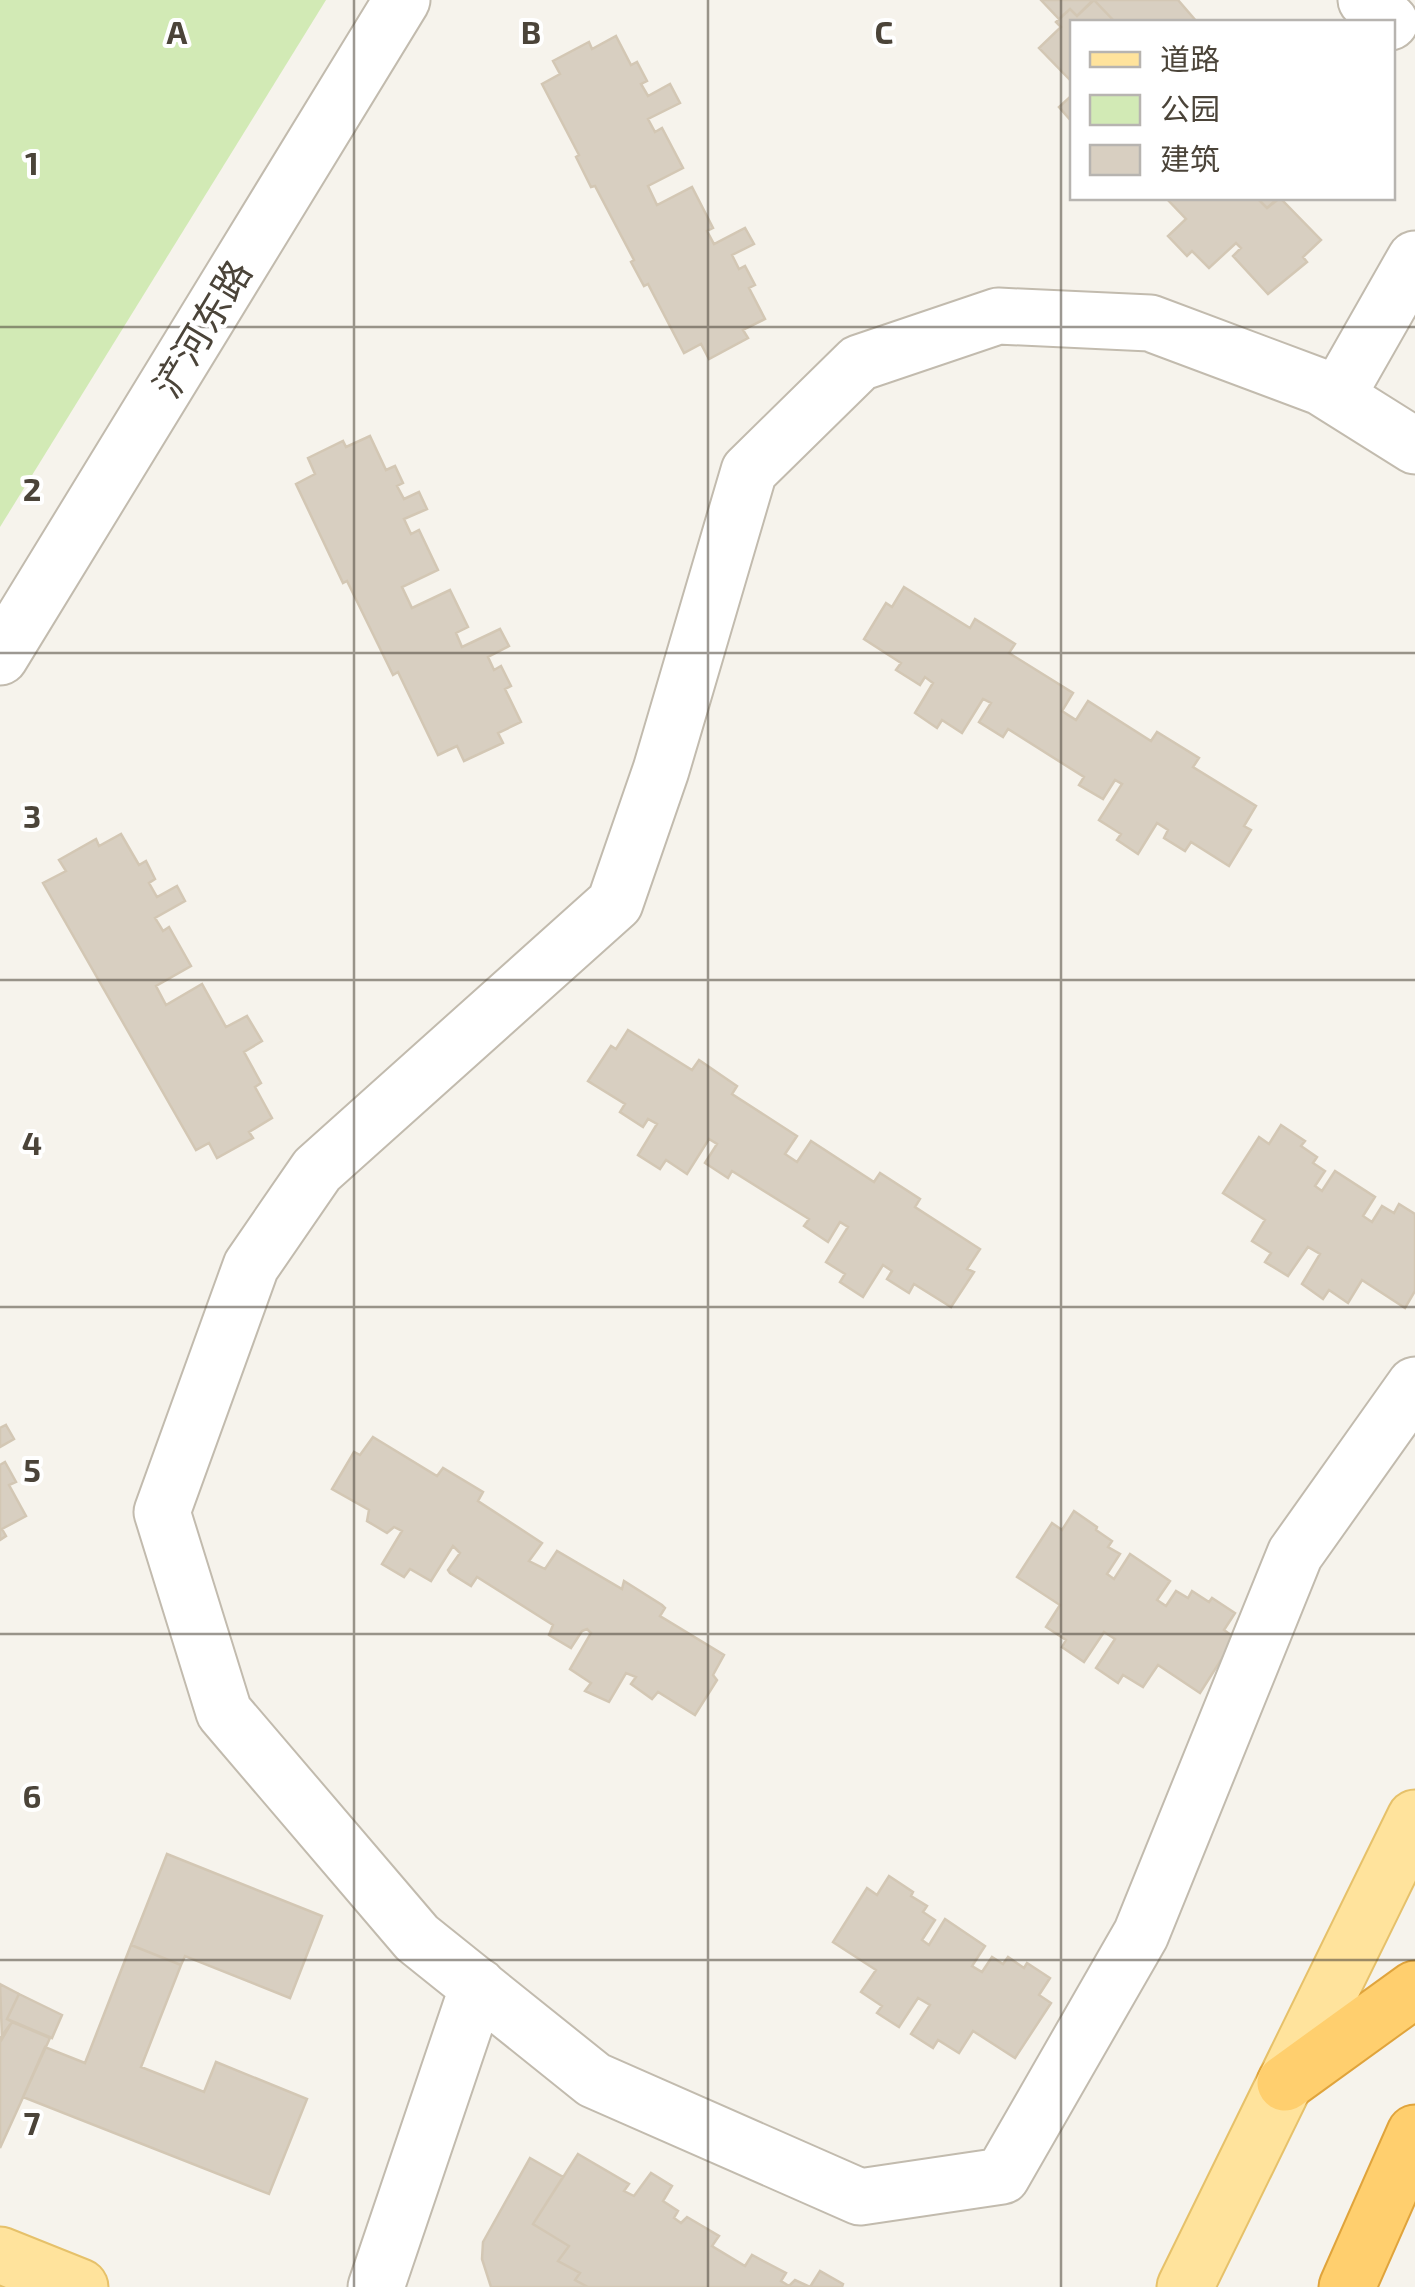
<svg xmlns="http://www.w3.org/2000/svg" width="1415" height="2287" viewBox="0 0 1415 2287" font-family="'Exo 2','Noto Sans SC',sans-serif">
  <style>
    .green { fill: #d2eab5 }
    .building { fill: #d8cfc1; stroke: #d3c7b4; stroke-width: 2.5 }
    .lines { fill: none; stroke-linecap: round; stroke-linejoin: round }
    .minor-casing { stroke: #c2bbae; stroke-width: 59 }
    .major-casing { stroke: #e6c16a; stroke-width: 59 }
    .highway-casing { stroke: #e0a43c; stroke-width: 59 }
    .minor { stroke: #fff; stroke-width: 55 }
    .major { stroke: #ffe39c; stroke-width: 55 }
    .highway { stroke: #ffcf6e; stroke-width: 55 }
    .grid { fill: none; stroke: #4b4439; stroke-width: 2.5; stroke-opacity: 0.55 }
    .labels { text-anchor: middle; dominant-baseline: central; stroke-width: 8; stroke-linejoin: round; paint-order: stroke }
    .street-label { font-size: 38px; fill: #4b4439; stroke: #fff }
    .grid-label { font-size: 32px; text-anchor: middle; font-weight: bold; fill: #4b4439; stroke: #fff; stroke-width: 8; stroke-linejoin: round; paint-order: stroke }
  </style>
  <rect width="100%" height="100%" fill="#f6f3ec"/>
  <path class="green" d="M 0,0 L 326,0 L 0,527 Z"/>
  <path class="building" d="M 1041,0 L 1093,0 L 1077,16 L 1070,9 L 1059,19 Z
    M 1094,0 L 1115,22 L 1072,22 L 1072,82 L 1039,48 L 1061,27 L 1056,22 L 1070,9 L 1077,16 Z
    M 1094,0 L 1178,0 L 1197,22 L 1115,22 Z
    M 616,36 L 631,65 L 637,62 L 647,81 L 641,84 L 648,96 L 670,84 L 680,103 L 648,119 L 655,132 L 662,128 L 683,168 L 648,186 L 657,205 L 692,187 L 713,228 L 707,231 L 714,244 L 745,228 L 754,244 L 732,255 L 739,269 L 745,266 L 755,285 L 749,288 L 765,319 L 743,330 L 748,338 L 709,359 L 701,344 L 684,353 L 648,284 L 644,286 L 631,262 L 634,260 L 595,186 L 591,187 L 576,157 L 579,155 L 542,84 L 560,74 L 553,61 L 589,42 L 592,49 Z
    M 1072,95 L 1072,122 L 1059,107 Z
    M 1166,198 L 1257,198 L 1267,208 L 1280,198 L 1321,240 L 1303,257 L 1307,262 L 1268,294 L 1233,256 L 1241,248 L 1236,243 L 1209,268 L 1192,251 L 1187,256 L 1168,236 L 1186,219 Z
    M 1257,198 L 1278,198 L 1267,208 Z
    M 370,436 L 386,470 L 395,466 L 403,483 L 397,486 L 404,499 L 419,492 L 427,509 L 404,519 L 411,534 L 419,530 L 438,570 L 402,587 L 412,608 L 450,590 L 468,627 L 456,633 L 462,647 L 500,629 L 509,646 L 488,657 L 494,670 L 501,666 L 511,686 L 505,689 L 521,722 L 498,733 L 503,743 L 464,761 L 457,746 L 438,755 L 398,672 L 393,675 L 347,581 L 343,583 L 296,484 L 315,474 L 308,458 L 343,441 L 346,447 Z
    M 904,587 L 970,628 L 975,619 L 1015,644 L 1009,653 L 1073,693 L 1062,711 L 1076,720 L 1088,701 L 1151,741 L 1157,732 L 1199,758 L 1193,767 L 1256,806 L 1244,826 L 1251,830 L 1229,866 L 1191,842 L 1185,851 L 1164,838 L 1168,830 L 1157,823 L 1138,854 L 1117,840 L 1121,834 L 1099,820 L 1122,784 L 1115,780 L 1103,799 L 1079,785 L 1084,777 L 1008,729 L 1003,737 L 979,722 L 991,703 L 983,699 L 962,733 L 942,720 L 937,728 L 915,713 L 933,683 L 925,677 L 920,685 L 896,670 L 901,663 L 864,639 L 886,603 L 892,607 Z
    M 121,834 L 139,865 L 146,861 L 155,879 L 149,883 L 157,897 L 177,886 L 185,901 L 155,918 L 163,931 L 169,927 L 191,966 L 156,986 L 166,1005 L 202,984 L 226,1027 L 247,1016 L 262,1041 L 244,1052 L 261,1083 L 255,1087 L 272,1118 L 249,1132 L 253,1138 L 217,1158 L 209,1143 L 196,1150 L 43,883 L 66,871 L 59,860 L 96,839 L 99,846 Z
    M 628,1030 L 692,1070 L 699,1060 L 737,1086 L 732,1094 L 797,1136 L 785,1154 L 797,1162 L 811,1141 L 874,1182 L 880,1173 L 920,1199 L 915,1207 L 980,1249 L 967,1269 L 974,1272 L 951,1307 L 914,1284 L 909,1293 L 887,1279 L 892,1271 L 883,1265 L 863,1297 L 840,1282 L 845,1274 L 826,1262 L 848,1227 L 840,1222 L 828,1242 L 804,1226 L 809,1219 L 732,1171 L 728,1178 L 705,1163 L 717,1144 L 709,1139 L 687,1174 L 666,1160 L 660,1169 L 638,1155 L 657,1124 L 648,1119 L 643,1127 L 620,1112 L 625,1104 L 588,1081 L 611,1046 L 616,1049 Z
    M 1281,1125 L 1305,1141 L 1301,1146 L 1317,1157 L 1313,1163 L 1325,1171 L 1315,1186 L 1322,1191 L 1335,1171 L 1375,1197 L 1363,1216 L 1372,1222 L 1382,1206 L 1394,1213 L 1399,1204 L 1415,1214 L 1415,1291 L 1405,1308 L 1362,1280 L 1348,1303 L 1329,1290 L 1323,1299 L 1302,1284 L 1320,1254 L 1308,1247 L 1288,1276 L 1265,1262 L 1271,1253 L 1252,1241 L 1265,1220 L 1223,1193 L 1259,1137 L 1269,1144 Z
    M 6,1425 L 14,1439 L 0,1447 L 0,1428 Z
    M 373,1437 L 437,1476 L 443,1468 L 483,1492 L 478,1501 L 542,1543 L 529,1561 L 545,1569 L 557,1551 L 622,1589 L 624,1581 L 662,1605 L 665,1608 L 660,1616 L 724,1655 L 713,1675 L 717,1680 L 695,1715 L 658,1692 L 652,1699 L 631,1684 L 636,1677 L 626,1673 L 609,1702 L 585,1691 L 591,1683 L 570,1669 L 591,1633 L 587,1629 L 582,1631 L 571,1648 L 549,1635 L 553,1625 L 477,1577 L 471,1586 L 450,1573 L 448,1570 L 460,1553 L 453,1546 L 431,1581 L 410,1569 L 404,1577 L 382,1564 L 402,1531 L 394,1527 L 387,1533 L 367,1521 L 369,1510 L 332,1489 L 354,1452 L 360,1455 Z
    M 5,1462 L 16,1482 L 9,1485 L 26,1516 L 2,1529 L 6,1536 L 0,1540 L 0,1465 Z
    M 1074,1511 L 1097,1527 L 1096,1530 L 1112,1541 L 1108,1547 L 1120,1554 L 1107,1574 L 1114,1579 L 1130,1554 L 1170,1581 L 1157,1600 L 1166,1606 L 1176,1591 L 1188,1598 L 1192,1591 L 1209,1602 L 1212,1598 L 1235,1613 L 1224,1630 L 1235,1638 L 1200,1693 L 1158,1665 L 1143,1687 L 1123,1675 L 1118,1683 L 1096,1668 L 1115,1639 L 1104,1632 L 1084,1662 L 1062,1647 L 1066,1640 L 1046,1627 L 1060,1605 L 1017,1577 L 1052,1523 L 1062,1530 Z
    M 167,1854 L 322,1916 L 290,1998 L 185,1956 L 181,1965 L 131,1945 Z
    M 889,1876 L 913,1892 L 911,1896 L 927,1906 L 923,1912 L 935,1920 L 922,1940 L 929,1945 L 945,1919 L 985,1946 L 972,1966 L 982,1972 L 992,1957 L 1003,1964 L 1008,1957 L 1024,1968 L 1027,1963 L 1050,1978 L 1039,1995 L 1051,2003 L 1015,2058 L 973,2031 L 959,2053 L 938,2040 L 933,2048 L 911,2034 L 930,2005 L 918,1998 L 899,2027 L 877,2013 L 882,2006 L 861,1992 L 876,1970 L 833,1942 L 867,1888 L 877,1895 Z
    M 131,1945 L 181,1965 L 141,2067 L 204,2092 L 216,2062 L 307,2099 L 269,2194 L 23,2097 L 45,2047 L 85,2063 Z
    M 0,1984 L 19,1994 L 7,2019 L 12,2022 L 2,2039 Z
    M 19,1994 L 62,2015 L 52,2038 L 7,2019 Z
    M 12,2022 L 50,2038 L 0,2148 L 0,2038 Z
    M 578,2154 L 629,2184 L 624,2191 L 634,2196 L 651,2173 L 672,2186 L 663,2201 L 678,2211 L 674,2218 L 681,2223 L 687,2217 L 719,2236 L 712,2246 L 745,2266 L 752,2255 L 786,2273 L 781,2281 L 789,2286 L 795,2280 L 810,2287 L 820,2271 L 843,2284 L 842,2287 L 588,2287 L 575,2280 L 580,2273 L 558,2261 L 569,2246 L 533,2224 Z
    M 530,2158 L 563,2177 L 533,2224 L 569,2246 L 558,2261 L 580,2273 L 575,2280 L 588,2287 L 491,2287 L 482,2259 L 483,2242 Z"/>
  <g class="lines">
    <defs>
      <path id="minor" d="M 1366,0 L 1390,22
        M 1337,396 L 1415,259
        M 1415,446 L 1321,387 L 1150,323 L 998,316 L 859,363 L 749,471 L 661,770 L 615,903 L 317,1170 L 251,1266 L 162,1512 L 224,1712 L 417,1938 L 594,2080 L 860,2197 L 1002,2176 L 1141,1934 L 1295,1554 L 1415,1385
        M 0,657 L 402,0
        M 376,2287 L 478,1986"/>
      <path id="major" d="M 0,2255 L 80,2287
        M 1185,2287 L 1415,1818"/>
      <path id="highway" d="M 1285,2083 L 1415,1989
        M 1347,2287 L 1415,2133"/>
    </defs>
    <use href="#minor" class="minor-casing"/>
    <use href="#major" class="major-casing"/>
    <use href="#highway" class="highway-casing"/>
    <use href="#minor" class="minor"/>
    <use href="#major" class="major"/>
    <use href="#highway" class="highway"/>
  </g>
  <path class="grid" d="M 354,0 L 354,2287M 708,0 L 708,2287M 1061,0 L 1061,2287M 0,327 L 1415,327M 0,653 L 1415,653M 0,980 L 1415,980M 0,1307 L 1415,1307M 0,1634 L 1415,1634M 0,1960 L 1415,1960"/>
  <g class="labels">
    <g class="street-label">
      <text transform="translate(201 328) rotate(-59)">浐河东路</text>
    </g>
  </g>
  <g class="grid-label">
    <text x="177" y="44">A</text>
    <text x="531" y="44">B</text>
    <text x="884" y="44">C</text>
    <text x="32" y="175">1</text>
    <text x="32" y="501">2</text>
    <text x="32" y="828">3</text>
    <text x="32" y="1155">4</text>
    <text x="32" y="1482">5</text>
    <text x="32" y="1808">6</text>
    <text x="32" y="2135">7</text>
  </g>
  <rect x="1070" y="20" width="325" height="180" fill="#ffffff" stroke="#b7b4b0" stroke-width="2.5"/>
  <rect x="1090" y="52" width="50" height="15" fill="#ffe39c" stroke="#b7b4b0" stroke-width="2.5"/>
  <text x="1160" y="70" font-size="30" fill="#4b4439">道路</text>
  <rect x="1090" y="95" width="50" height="30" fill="#d2eab5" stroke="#b7b4b0" stroke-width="2.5"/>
  <text x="1160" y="120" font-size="30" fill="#4b4439">公园</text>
  <rect x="1090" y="145" width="50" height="30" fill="#d8cfc1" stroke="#b7b4b0" stroke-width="2.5"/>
  <text x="1160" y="170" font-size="30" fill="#4b4439">建筑</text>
</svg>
